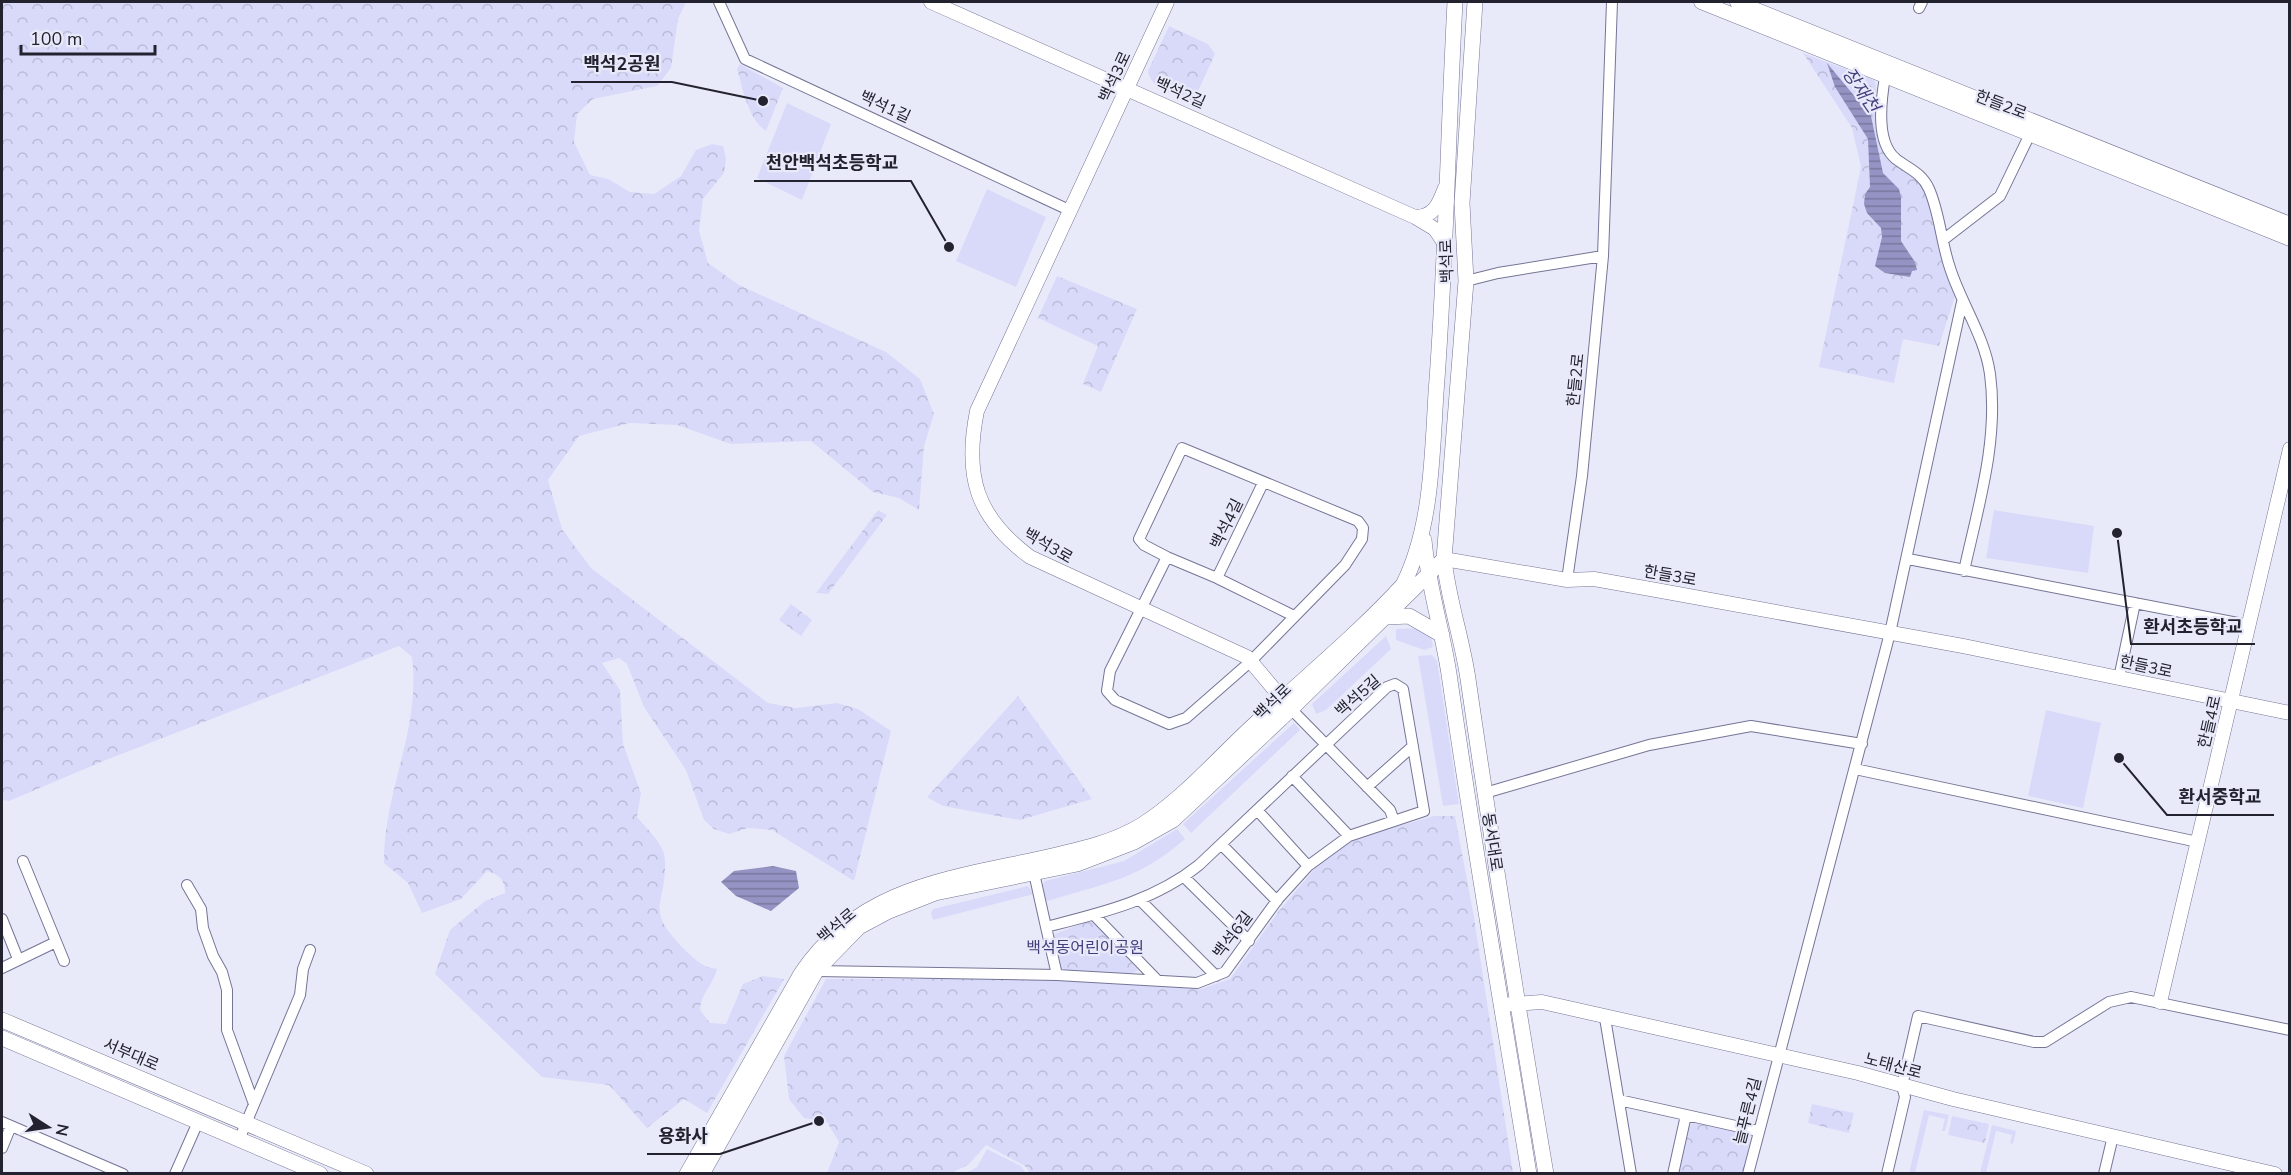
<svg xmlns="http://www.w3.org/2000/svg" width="2291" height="1175" viewBox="0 0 2291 1175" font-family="'Nunito Sans','Noto Sans KR',sans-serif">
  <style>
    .green { fill: #d9dafa }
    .forest { fill: url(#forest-crowns) }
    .water { fill: url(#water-rules) }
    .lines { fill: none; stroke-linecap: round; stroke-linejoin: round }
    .minor-casing { stroke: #757596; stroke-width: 12 }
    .tertiary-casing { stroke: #757596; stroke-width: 15 }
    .secondary-casing { stroke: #757596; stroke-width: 16 }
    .minor { stroke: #fff; stroke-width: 10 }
    .tertiary { stroke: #fff; stroke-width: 14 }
    .secondary { stroke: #fff; stroke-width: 15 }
    .labels { text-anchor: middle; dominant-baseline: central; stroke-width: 4.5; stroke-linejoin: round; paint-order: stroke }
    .street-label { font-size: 16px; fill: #232330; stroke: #e9eaf9 }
    .park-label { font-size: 16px; fill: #433e7c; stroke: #e9eaf9 }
    .water-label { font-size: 18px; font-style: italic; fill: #45407e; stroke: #e9eaf9 }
    .leader { fill: none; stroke: #232330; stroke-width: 2 }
    .callout-dot { fill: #232330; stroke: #e9eaf9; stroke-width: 2 }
    .callout-label { font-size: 18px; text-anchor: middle; font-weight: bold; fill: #232330; stroke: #e9eaf9; stroke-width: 4.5; stroke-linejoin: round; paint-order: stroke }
  </style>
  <defs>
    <pattern id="forest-crowns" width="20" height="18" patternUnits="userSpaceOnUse" patternTransform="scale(1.5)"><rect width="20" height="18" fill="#d9dafa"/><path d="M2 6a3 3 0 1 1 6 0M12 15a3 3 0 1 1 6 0" fill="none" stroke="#babbd7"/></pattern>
    <pattern id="water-rules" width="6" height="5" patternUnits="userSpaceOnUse" patternTransform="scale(1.5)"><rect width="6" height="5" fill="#9493c3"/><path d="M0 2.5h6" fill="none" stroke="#78789f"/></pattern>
  </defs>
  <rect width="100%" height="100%" fill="#e9eaf9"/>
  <path class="green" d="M 787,103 L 831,124 L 802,200 L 757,178 Z
    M 987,189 L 1046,217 L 1016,287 L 956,261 Z
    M 1994,510 L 2094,526 L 2088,573 L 1986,558 Z
    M 1422,628 L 1431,635 L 1433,647 L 1424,650 L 1396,640 L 1396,629 Z
    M 1386,636 L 1391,649 L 1326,710 L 1316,714 L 1312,704 Z
    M 1432,655 L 1437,661 L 1459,804 L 1443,806 L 1418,656 Z
    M 2046,710 L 2101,723 L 2083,808 L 2028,796 Z
    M 1294,723 L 1300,730 L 1191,833 L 1183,824 Z
    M 1177,829 L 1185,839 C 1138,880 1105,883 1048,901 L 1045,899 L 1043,884 L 1045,881 L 1124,861 Z
    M 1028,886 L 1034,894 L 933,920 L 931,913 L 933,909 Z
    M 1924,1110 L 1949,1115 L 1945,1131 L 1942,1131 L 1945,1119 L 1929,1115 L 1915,1173 L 1909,1173 Z
    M 1992,1125 L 2016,1131 L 2013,1144 L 2010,1143 L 2012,1135 L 1996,1131 L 1986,1173 L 1980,1173 Z
    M 987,1149 L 1021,1166 L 1026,1173 L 966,1173 L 977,1167 Z"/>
  <path class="forest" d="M 2,2 L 686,2 L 678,19 L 671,68 L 657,86 L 593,99 L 577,114 L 574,142 L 590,175 L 608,179 L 630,192 L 654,194 L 681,176 L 696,150 L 712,144 L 723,146 L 726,159 L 724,173 L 703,199 L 699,230 L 708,263 L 739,285 L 886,352 L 920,379 L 934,414 L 924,446 L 919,510 L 899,498 L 873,492 L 811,441 L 731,444 L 677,425 L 630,423 L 579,436 L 548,480 L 562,529 L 591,568 L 768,703 L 796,708 L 837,703 L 858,709 L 891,731 L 854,881 L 772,830 L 748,828 L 729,834 L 714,829 L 704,820 L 686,770 L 644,707 L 627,664 L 619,658 L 602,663 L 620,690 L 623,744 L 641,793 L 637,817 C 646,828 664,844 665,859 C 667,909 642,906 686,951 C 697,961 702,967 717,969 C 713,985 701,993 700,1010 L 710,1023 L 726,1024 L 743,984 L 763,976 L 784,979 L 707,1113 L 684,1099 L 647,1128 L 609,1085 L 542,1077 L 435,974 L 450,930 L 485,901 L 505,893 C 505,879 499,875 487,871 L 461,899 L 422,913 L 408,883 L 384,863 C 383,792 421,731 412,657 L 399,646 L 106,760 L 9,801 L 2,800 Z
    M 1169,26 L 1208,44 L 1215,54 L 1193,102 C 1177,95 1151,91 1148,71 Z
    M 1803,53 L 1874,80 C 1878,85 1878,128 1881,142 C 1888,171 1911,166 1923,188 C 1939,217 1939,258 1956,293 L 1939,346 L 1903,339 L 1894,383 L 1819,367 L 1861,167 L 1852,128 Z
    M 740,64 L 783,88 L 766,131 C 748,119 743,89 737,69 Z
    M 1057,276 L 1137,309 L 1101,392 L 1083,384 L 1098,346 L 1038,318 Z
    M 878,510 L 887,515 L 828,594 L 816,593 Z
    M 791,604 L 812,620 L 801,636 L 779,620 Z
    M 1018,696 L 1092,799 L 1020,820 L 943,806 L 927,797 Z
    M 1434,816 L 1455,816 L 1474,917 L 1513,1173 L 1030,1173 L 1025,1166 L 986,1145 L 969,1164 L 952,1173 L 827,1173 L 839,1142 L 827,1122 L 804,1118 L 789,1099 L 784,1056 L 826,979 L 1059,979 L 1201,989 L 1230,979 L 1278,912 L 1317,866 L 1356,838 Z
    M 1088,921 L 1095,922 L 1138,970 L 1128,976 L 1060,971 L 1051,942 L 1055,934 Z
    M 1812,1104 L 1854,1113 L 1849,1133 L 1808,1123 Z
    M 1952,1116 L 1989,1124 L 1985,1143 L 1948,1135 Z
    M 1693,1123 L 1744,1133 L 1750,1140 L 1743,1173 L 1678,1174 L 1688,1127 Z"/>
  <path class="water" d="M 1827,63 L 1871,116 L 1883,173 L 1899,189 L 1901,197 L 1901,241 L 1915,262 L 1917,270 L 1912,271 L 1910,277 L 1885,273 L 1875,266 L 1882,237 L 1881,228 L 1867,213 L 1864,204 L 1865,194 L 1870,187 L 1868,139 L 1835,87 Z
    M 773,866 L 796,871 L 799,888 L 771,911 L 736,896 L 721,882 L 734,871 Z"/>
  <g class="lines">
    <defs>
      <path id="minor" d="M 719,2 L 745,59 L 1069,210
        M 1919,8 L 1922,2
        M 1885,77 C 1881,100 1875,142 1896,159 C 1909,169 1922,173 1929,189 C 1940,214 1941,242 1950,268 C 1961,303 1985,337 1990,374 C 1999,440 1978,507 1964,571
        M 1943,240 L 2000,196 L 2030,134
        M 1466,281 L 1498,273 L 1603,256
        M 1182,448 L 1358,521 L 1363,528 L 1362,539 L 1345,565 L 1250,662 L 1186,718 L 1169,724 L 1115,700 L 1107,691 L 1110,671 L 1167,557 L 1144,545 L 1139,539 Z
        M 1167,557 L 1217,578 L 1294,616
        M 1908,559 L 2248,625
        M 1217,578 L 1263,483
        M 1567,580 L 1582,476 L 1603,256 L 1612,2
        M 2119,678 L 2135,603
        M 1291,709 L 1390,810 L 1394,821
        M 1855,769 L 2198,842
        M 1292,776 L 1349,836
        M 1367,787 L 1413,746
        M 1485,793 L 1649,745 L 1751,726 L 1862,744
        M 1257,810 L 1308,866
        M 1221,844 L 1277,901
        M 23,861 L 64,961
        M 1184,877 L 1249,941
        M 187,885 L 201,909 L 203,928 L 213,956 L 222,972 L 227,990 L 227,1030 L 254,1104
        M 1141,901 L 1216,976
        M 1094,915 L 1157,980
        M 2,919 L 18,959
        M 1046,927 L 1057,975
        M 2,968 L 56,942
        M 816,971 L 1057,975 L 1197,983 L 1225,972 L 1278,899 L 1308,866 L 1349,836 L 1424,811 L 1403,689 L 1395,684 L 1387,687 L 1199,865 C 1154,901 1101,913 1046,927 L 1034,873
        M 1605,1018 L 1631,1174
        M 1619,1100 L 1758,1131
        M 2,1122 L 123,1174
        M 239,1140 L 300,995 L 303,969 L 310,950
        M 2,1148 L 11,1126
        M 175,1174 L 198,1122
        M 1673,1174 L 1686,1115
        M 1748,1174 L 1890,633 L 1962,302
        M 1887,1174 L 1905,1097 L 1902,1086 L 1918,1016 L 2034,1042 L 2045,1042 L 2109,1002 L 2131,997 L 2290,1030
        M 2104,1174 L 2113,1136"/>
      <path id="tertiary" d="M 931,2 L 1415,217 L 1435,229 L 1445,244
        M 1167,2 L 977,411 C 964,476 976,517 1030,557 L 1247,657 L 1290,708
        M 1701,2 L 2290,239
        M 1737,2 L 2290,224
        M 1415,217 C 1434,217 1439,204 1445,188
        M 1444,559 L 1567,580 L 1594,579 L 1656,590 L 1963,646 L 2290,713
        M 2160,1002 L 2290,449
        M 1501,1005 L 1542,1002 L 1858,1073 L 1953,1099 L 2275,1174"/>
      <path id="secondary" d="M 1475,2 L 1462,203 L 1466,281 L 1444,559 C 1448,599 1462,638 1468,679 C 1492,844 1518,1009 1546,1174
        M 1424,540 C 1428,585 1442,629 1449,674 C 1473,841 1502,1007 1529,1174
        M 1387,617 L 1409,616 L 1442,635
        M 2,1020 L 366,1174
        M 2,1038 L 320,1174
        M 687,1174 L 801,974 C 860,885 956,878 1052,856 C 1083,849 1114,842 1142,825 C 1183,799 1218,758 1254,725 C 1303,679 1357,635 1403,585 C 1432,528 1432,456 1436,393 C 1446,263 1448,132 1455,2
        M 702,1174 L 816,971 L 859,927 L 889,911 L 935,893 L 1077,864 L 1134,842 L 1173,820 L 1291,709 L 1444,559"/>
    </defs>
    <use href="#minor" class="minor-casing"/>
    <use href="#tertiary" class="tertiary-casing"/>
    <use href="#secondary" class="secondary-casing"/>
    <use href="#minor" class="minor"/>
    <use href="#tertiary" class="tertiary"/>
    <use href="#secondary" class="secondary"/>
  </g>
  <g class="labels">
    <g class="street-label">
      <text transform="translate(1115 77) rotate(-65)">백석3로</text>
      <text transform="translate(1180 93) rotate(24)">백석2길</text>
      <text transform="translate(2001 105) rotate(21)">한들2로</text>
      <text transform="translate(885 107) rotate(25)">백석1길</text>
      <text transform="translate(1447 261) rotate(-92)">백석로</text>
      <text transform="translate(1576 380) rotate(-84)">한들2로</text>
      <text transform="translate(1227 524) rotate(-64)">백석4길</text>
      <text transform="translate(1048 546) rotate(30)">백석3로</text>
      <text transform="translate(1670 576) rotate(10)">한들3로</text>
      <text transform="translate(2146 667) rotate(12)">한들3로</text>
      <text transform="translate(1358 696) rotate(-41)">백석5길</text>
      <text transform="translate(1273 702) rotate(-44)">백석로</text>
      <text transform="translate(2210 722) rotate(-77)">한들4로</text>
      <text transform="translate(1492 842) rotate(81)">동서대로</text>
      <text transform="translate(837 926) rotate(-40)">백석로</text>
      <text transform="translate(1233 935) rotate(-53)">백석6길</text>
      <text transform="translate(131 1055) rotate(23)">서부대로</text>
      <text transform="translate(1893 1066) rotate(15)">노태산로</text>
      <text transform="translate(1748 1111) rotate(-76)">늘푸른4길</text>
    </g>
    <g class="park-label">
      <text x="1085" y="948">백석동어린이공원</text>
    </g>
    <g class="water-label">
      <text transform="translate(1861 90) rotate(55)">장재천</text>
    </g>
  </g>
  <path class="leader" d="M763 101L672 82H571M949 247L911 181H754M2117 533L2131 644H2255M2119 758L2167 815H2274M819 1121L720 1154H647"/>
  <g class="callout-dot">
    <circle cx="763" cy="101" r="6"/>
    <circle cx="949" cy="247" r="6"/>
    <circle cx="2117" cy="533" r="6"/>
    <circle cx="2119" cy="758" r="6"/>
    <circle cx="819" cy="1121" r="6"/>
  </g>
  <g class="callout-label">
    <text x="622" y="70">백석2공원</text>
    <text x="832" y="169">천안백석초등학교</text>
    <text x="2193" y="633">환서초등학교</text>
    <text x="2220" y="803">환서중학교</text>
    <text x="683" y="1142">용화사</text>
  </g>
  <rect width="2291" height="1175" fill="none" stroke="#232330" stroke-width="6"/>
  <g transform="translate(48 1127) rotate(102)" stroke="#e9eaf9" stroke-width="4.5" paint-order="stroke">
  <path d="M0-4.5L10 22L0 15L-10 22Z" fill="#232330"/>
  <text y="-9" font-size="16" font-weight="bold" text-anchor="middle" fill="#232330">N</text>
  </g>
  <path d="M21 45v9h134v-9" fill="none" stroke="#232330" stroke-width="3"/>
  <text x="30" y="45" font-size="18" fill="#232330" stroke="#e9eaf9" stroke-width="4.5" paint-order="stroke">100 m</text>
</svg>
